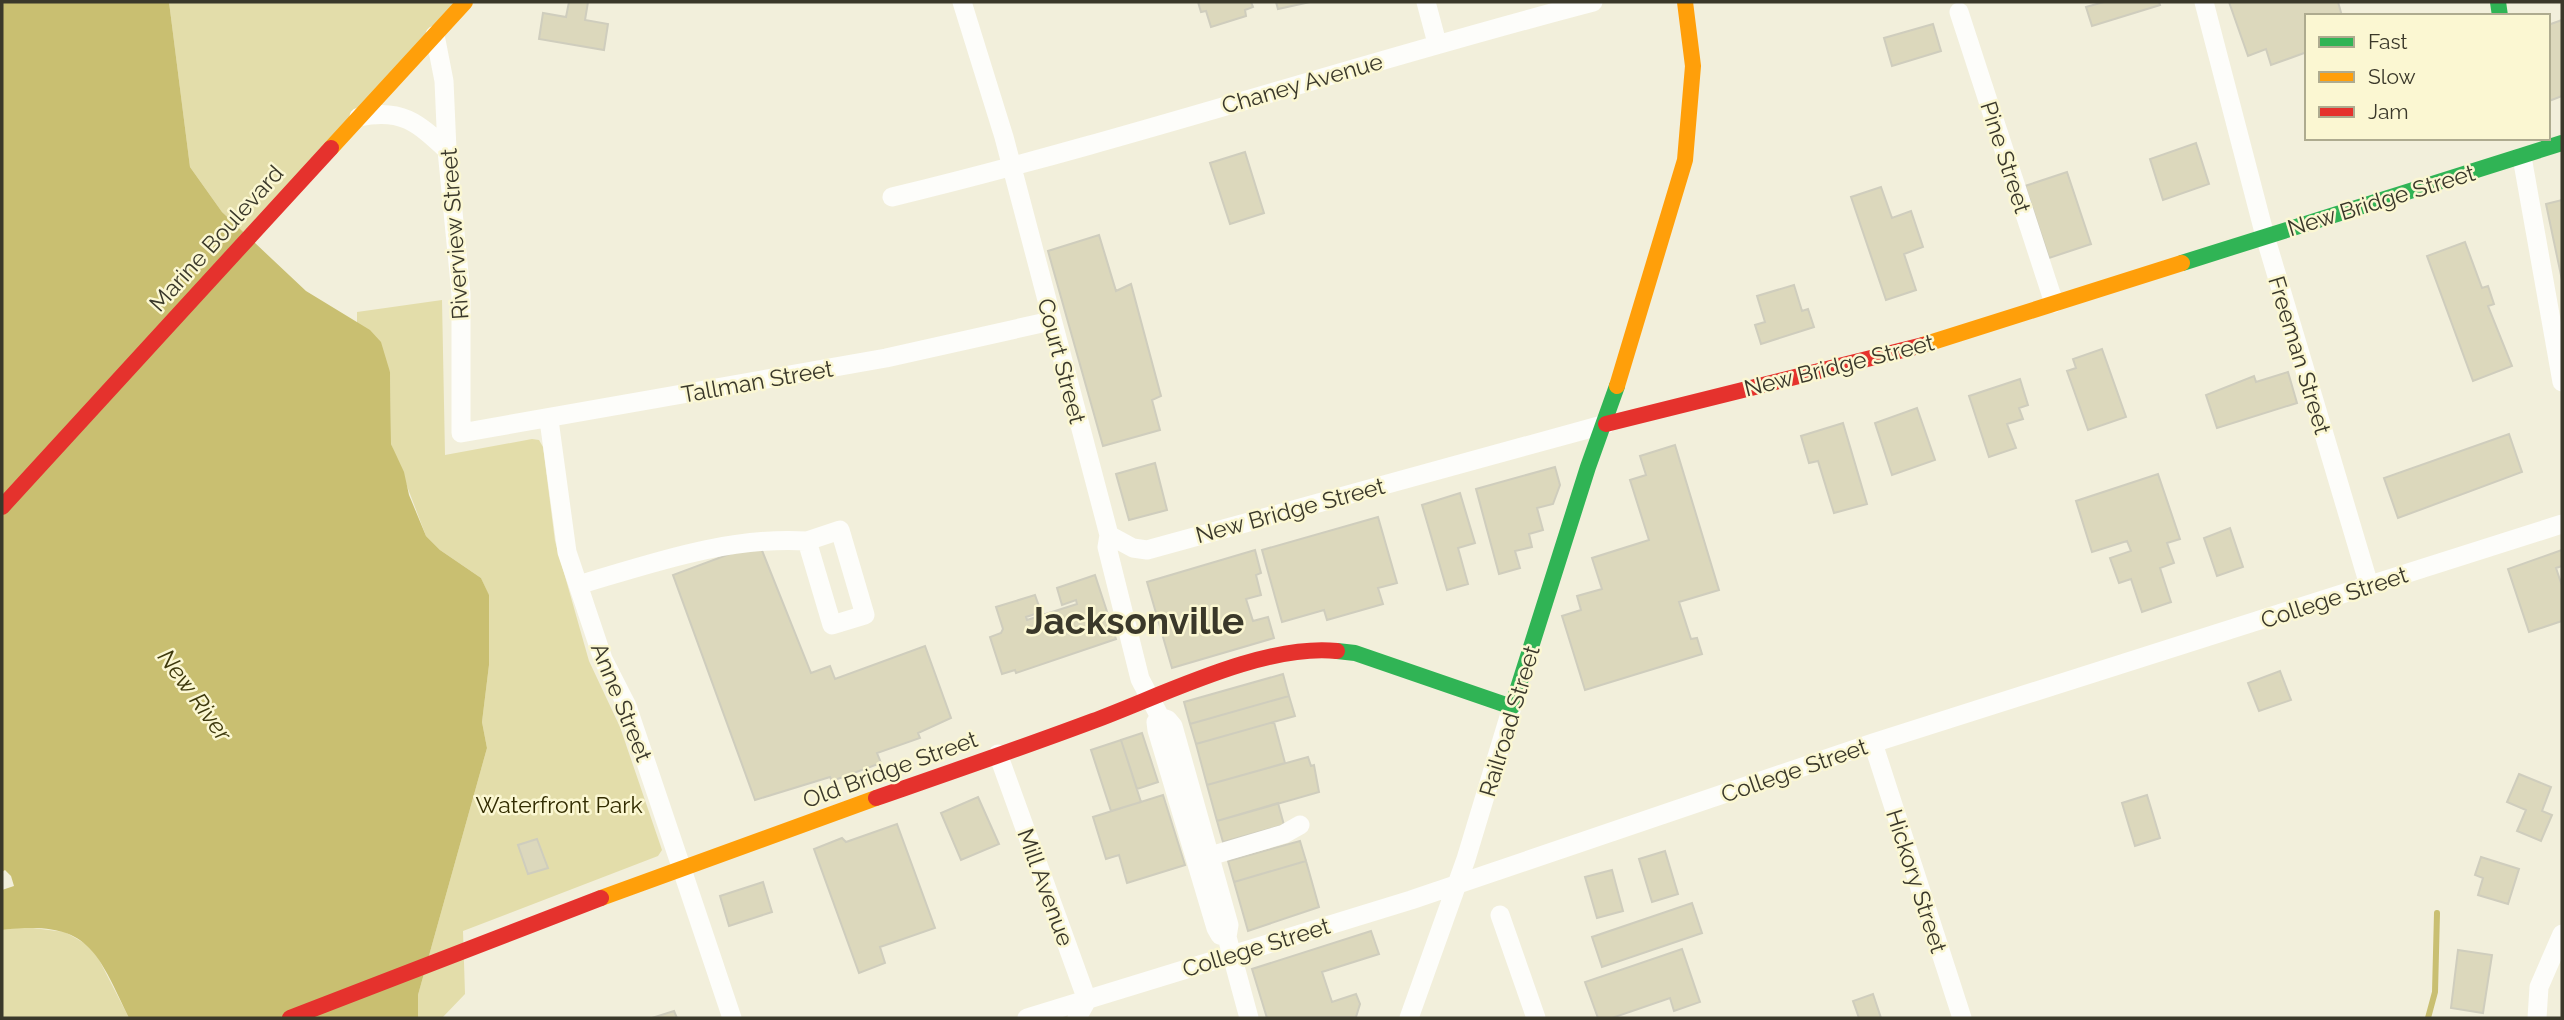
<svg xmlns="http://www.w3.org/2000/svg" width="2564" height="1020" viewBox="0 0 2564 1020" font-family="Raleway,sans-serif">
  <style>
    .green { fill: #e3ddaa }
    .water { fill: #c9bf71 }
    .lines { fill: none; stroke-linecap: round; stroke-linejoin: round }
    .stream { stroke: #c9bf71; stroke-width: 6 }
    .building { fill: #dcd8bc; stroke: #cfcdbd; stroke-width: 2 }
    .street { stroke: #fdfdfa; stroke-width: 19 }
    .fast { stroke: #30b455; stroke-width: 16 }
    .slow { stroke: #ff9f0a; stroke-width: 16 }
    .jam { stroke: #e5322d; stroke-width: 16 }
    .labels { text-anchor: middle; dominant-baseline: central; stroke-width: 5; stroke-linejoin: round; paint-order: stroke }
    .street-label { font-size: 23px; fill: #3a382a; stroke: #fbf7d2 }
    .park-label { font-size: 23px; fill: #312b00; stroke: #fbf7d2 }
    .water-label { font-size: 24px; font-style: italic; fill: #3e390d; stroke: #fbf7d2 }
    .town-label { font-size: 37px; font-weight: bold; fill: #3a382a; stroke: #fbf7d2 }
  </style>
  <rect width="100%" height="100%" fill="#f2efdb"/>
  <path class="green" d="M 169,2 L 465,2 L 248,237 L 222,212 L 190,167 Z
    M 442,300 L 445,455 L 532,439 L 539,440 L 543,447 L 555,541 L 589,661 L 620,727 L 662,850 L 658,856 L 463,931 L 465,994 L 442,1018 L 418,1018 L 418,995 L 487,748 L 482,722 L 489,665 L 489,596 L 481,578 L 440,550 L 426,536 L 391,444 L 390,372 L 357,323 L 357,312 Z
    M 25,927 L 65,932 L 93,948 L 129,1018 L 2,1018 L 2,930 Z"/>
  <path class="water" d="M 2,2 L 169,2 L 190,167 L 222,212 L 306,291 L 370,330 L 381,342 L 390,372 L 391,444 L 404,472 L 409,495 L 426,536 L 440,550 L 481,578 L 489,595 L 489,665 L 482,722 L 487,748 L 418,995 L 418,1018 L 129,1018 C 96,949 88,920 2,930 L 2,890 L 14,886 L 11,876 L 5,870 L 2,872 Z"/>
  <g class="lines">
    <path class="stream" d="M 2428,1018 L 2435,992 L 2437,913"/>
  </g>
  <path class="building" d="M 569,2 L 588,2 L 585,20 L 608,24 L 604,50 L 539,39 L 543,13 L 566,17 Z
    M 1198,2 L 1251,2 L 1253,7 L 1245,10 L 1246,16 L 1211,27 L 1206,11 L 1201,12 Z
    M 1276,2 L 1310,2 L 1278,9 Z
    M 2104,2 L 2159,2 L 2160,5 L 2092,26 L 2086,7 Z
    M 2229,2 L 2338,2 L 2342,16 L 2307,16 L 2307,52 L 2271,65 L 2266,49 L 2248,56 Z
    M 2562,20 L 2562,96 L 2549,101 L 2548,25 Z
    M 1933,24 L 1941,51 L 1892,66 L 1884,38 Z
    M 2196,143 L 2209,184 L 2163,200 L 2150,159 Z
    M 1245,152 L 1264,213 L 1230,224 L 1210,163 Z
    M 2067,172 L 2091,244 L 2049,258 L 2025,186 Z
    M 1881,187 L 1892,218 L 1911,211 L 1923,247 L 1904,254 L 1916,290 L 1886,300 L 1851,197 Z
    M 2562,200 L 2562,280 L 2546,204 Z
    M 1099,235 L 1116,291 L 1131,284 L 1161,396 L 1152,400 L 1160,430 L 1103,446 L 1048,251 Z
    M 2465,242 L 2482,288 L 2488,286 L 2494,304 L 2488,306 L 2512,366 L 2473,381 L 2427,256 Z
    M 1794,285 L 1802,311 L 1808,309 L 1814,327 L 1761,344 L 1755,325 L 1765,322 L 1757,296 Z
    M 2102,349 L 2126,417 L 2088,430 L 2067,371 L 2076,368 L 2073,359 Z
    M 2288,372 L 2297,403 L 2217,428 L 2206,395 L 2254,376 L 2256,382 Z
    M 2020,379 L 2028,405 L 2019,408 L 2023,419 L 2007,424 L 2016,448 L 1989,457 L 1969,396 Z
    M 1917,408 L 1935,460 L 1892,475 L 1875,423 Z
    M 1843,423 L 1867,504 L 1834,513 L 1818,461 L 1809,463 L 1801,436 Z
    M 2509,434 L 2522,472 L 2398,518 L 2384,478 Z
    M 1675,445 L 1719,590 L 1679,602 L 1691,639 L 1697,638 L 1702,654 L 1585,690 L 1562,616 L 1581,610 L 1577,596 L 1602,589 L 1592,558 L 1649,540 L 1630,480 L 1646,475 L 1640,456 Z
    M 1155,463 L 1167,510 L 1129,520 L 1116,474 Z
    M 1555,467 L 1560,485 L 1553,504 L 1537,508 L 1543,530 L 1529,534 L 1532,547 L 1515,551 L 1520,568 L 1499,574 L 1476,489 Z
    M 2158,474 L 2180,539 L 2167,543 L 2174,563 L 2160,568 L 2171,602 L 2142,612 L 2131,579 L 2119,583 L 2110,558 L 2131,551 L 2127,541 L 2092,552 L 2076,501 Z
    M 1460,493 L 1475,543 L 1458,548 L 1468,584 L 1447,590 L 1422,505 Z
    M 1378,517 L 1397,583 L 1378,588 L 1383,604 L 1327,620 L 1324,610 L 1282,622 L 1262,550 Z
    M 2230,528 L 2243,567 L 2217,576 L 2204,538 Z
    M 759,543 L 811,673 L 830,666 L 835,679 L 925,646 L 951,718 L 918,733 L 920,738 L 877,753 L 881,763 L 832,781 L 830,777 L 755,800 L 673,575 Z
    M 1255,550 L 1261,573 L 1256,575 L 1261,595 L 1246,599 L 1253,621 L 1268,617 L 1274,638 L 1172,668 L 1147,582 Z
    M 2562,550 L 2562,566 L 2556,568 L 2562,586 L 2562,621 L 2529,632 L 2508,569 Z
    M 1095,575 L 1116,639 L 1016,673 L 1015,670 L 1002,674 L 990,637 L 1001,633 L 1003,629 L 996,607 L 1035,595 L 1041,612 L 1026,617 L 1027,620 L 1077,604 L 1076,600 L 1062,605 L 1057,588 Z
    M 2280,671 L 2291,700 L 2259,711 L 2248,683 Z
    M 1283,674 L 1289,696 L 1190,724 L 1184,702 Z
    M 1289,696 L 1295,716 L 1196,744 L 1190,724 Z
    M 1274,722 L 1285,763 L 1207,785 L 1196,744 Z
    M 1142,733 L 1158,782 L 1137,789 L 1121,740 Z
    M 1121,740 L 1141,802 L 1111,811 L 1091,750 Z
    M 1308,757 L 1311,766 L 1314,765 L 1319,792 L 1217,821 L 1207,785 Z
    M 2519,774 L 2551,787 L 2542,811 L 2552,815 L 2541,841 L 2517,831 L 2526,810 L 2507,802 Z
    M 1163,795 L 1185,865 L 1127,883 L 1119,855 L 1106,859 L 1093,817 Z
    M 2147,795 L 2160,838 L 2135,846 L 2122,803 Z
    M 978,797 L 999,844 L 961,860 L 941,813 Z
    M 1278,803 L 1284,825 L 1223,842 L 1217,821 Z
    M 897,824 L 935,928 L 880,947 L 885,963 L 859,973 L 814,849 L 842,838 L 846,842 Z
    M 537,839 L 548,868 L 528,874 L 518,845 Z
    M 1300,841 L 1306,861 L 1234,882 L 1228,861 Z
    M 1665,851 L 1678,894 L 1652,902 L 1639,859 Z
    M 2481,857 L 2519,869 L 2508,904 L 2478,895 L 2483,878 L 2475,875 Z
    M 1306,861 L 1319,907 L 1248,931 L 1234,882 Z
    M 1612,870 L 1623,911 L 1597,918 L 1585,877 Z
    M 763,882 L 772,912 L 729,926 L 720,896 Z
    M 1692,903 L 1702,933 L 1602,967 L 1592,937 Z
    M 1371,931 L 1379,954 L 1322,972 L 1332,1002 L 1356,994 L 1360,1004 L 1356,1017 L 1267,1018 L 1252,969 Z
    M 1682,949 L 1700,1002 L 1674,1011 L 1670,998 L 1612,1018 L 1598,1018 L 1585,982 Z
    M 2458,950 L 2492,955 L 2483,1013 L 2451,1008 Z
    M 1873,994 L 1881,1018 L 1859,1018 L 1853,1001 Z
    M 674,1011 L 677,1018 L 652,1018 Z"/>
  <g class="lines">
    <path class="street" d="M 962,2 L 1004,137 L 1109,535 L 1107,547 L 1140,679 L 1160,717 L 1168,720 L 1173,726 L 1229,925 L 1227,937 L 1249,1018
      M 1426,2 L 1437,43
      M 2204,2 L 2265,236 L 2369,585
      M 1959,12 L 2054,303
      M 435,35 L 444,81 L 447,150 L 461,294 L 461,433 L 886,358 L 1051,321
      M 359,117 C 401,108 417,122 447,150
      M 2522,157 L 2562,382
      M 892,197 C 1128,140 1359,63 1593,2
      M 549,420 L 567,552 L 603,659 L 627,706 L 732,1018
      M 1109,535 L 1133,548 L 1147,550 L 1606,424
      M 578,585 C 653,563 729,536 807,541 L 832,625 L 865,615 L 840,530 L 807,541
      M 1160,717 L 1156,722 L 1157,730 L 1216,928 L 1220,935 L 1227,937
      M 1873,743 L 1962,1018
      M 998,754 L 1087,1000 L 1077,1018
      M 1210,856 L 1284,834 L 1300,825
      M 1500,915 L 1536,1018
      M 1027,1018 L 1411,900 L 1873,743 L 2562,524
      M 1409,1018 L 1466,859 L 1512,707
      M 2537,1018 L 2539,987 L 2562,934"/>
    <path class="fast" d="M 2498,2 L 2500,16
      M 2182,263 L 2562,143
      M 1337,651 L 1355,653 L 1512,707 L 1588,467 L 1617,386"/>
    <path class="slow" d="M 331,148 L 465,2
      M 1923,345 L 2182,263
      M 1617,386 L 1685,160 L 1693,66 L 1685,2
      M 601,898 L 876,798"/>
    <path class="jam" d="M 1606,424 L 1923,345
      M 2,507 L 331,148
      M 876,798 C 948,773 1021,748 1093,721 C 1161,696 1264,643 1337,651
      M 290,1018 L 601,898"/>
  </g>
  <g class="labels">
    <g class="street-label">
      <text transform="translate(1302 83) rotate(-16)">Chaney Avenue</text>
      <text transform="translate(2006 157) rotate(72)">Pine Street</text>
      <text transform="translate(2381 200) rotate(-17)">New Bridge Street</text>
      <text transform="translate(454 234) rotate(-94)">Riverview Street</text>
      <text transform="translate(216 238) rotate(-48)">Marine Boulevard</text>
      <text transform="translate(2300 355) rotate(73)">Freeman Street</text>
      <text transform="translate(1062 361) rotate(75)">Court Street</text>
      <text transform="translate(1839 365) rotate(-14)">New Bridge Street</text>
      <text transform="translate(757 381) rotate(-10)">Tallman Street</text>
      <text transform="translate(1290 510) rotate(-15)">New Bridge Street</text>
      <text transform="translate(2334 597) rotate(-18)">College Street</text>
      <text transform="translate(622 702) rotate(68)">Anne Street</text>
      <text transform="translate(1509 721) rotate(-73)">Railroad Street</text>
      <text transform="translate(890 769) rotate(-20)">Old Bridge Street</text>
      <text transform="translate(1794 770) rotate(-19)">College Street</text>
      <text transform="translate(1917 881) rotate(72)">Hickory Street</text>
      <text transform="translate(1046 887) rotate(70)">Mill Avenue</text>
      <text transform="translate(1256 947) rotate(-17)">College Street</text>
    </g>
    <g class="park-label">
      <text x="559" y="804">Waterfront Park</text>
    </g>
    <g class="water-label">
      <text transform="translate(195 695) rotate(54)">New River</text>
    </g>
    <g class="town-label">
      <text x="1135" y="621">Jacksonville</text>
    </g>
  </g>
  <rect width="2564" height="1020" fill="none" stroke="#3a382a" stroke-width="7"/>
  <rect x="2305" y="14" width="245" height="126" fill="#fbf7d2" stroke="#aeab8f" stroke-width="2"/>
  <rect x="2319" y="37" width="35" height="10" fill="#30b455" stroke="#aeab8f" stroke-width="2"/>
  <text x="2368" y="49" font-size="21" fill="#3a382a">Fast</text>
  <rect x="2319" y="72" width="35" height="10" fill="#ff9f0a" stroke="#aeab8f" stroke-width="2"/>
  <text x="2368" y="84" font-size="21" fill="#3a382a">Slow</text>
  <rect x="2319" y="107" width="35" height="10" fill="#e5322d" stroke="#aeab8f" stroke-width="2"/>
  <text x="2368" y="119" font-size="21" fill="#3a382a">Jam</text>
</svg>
